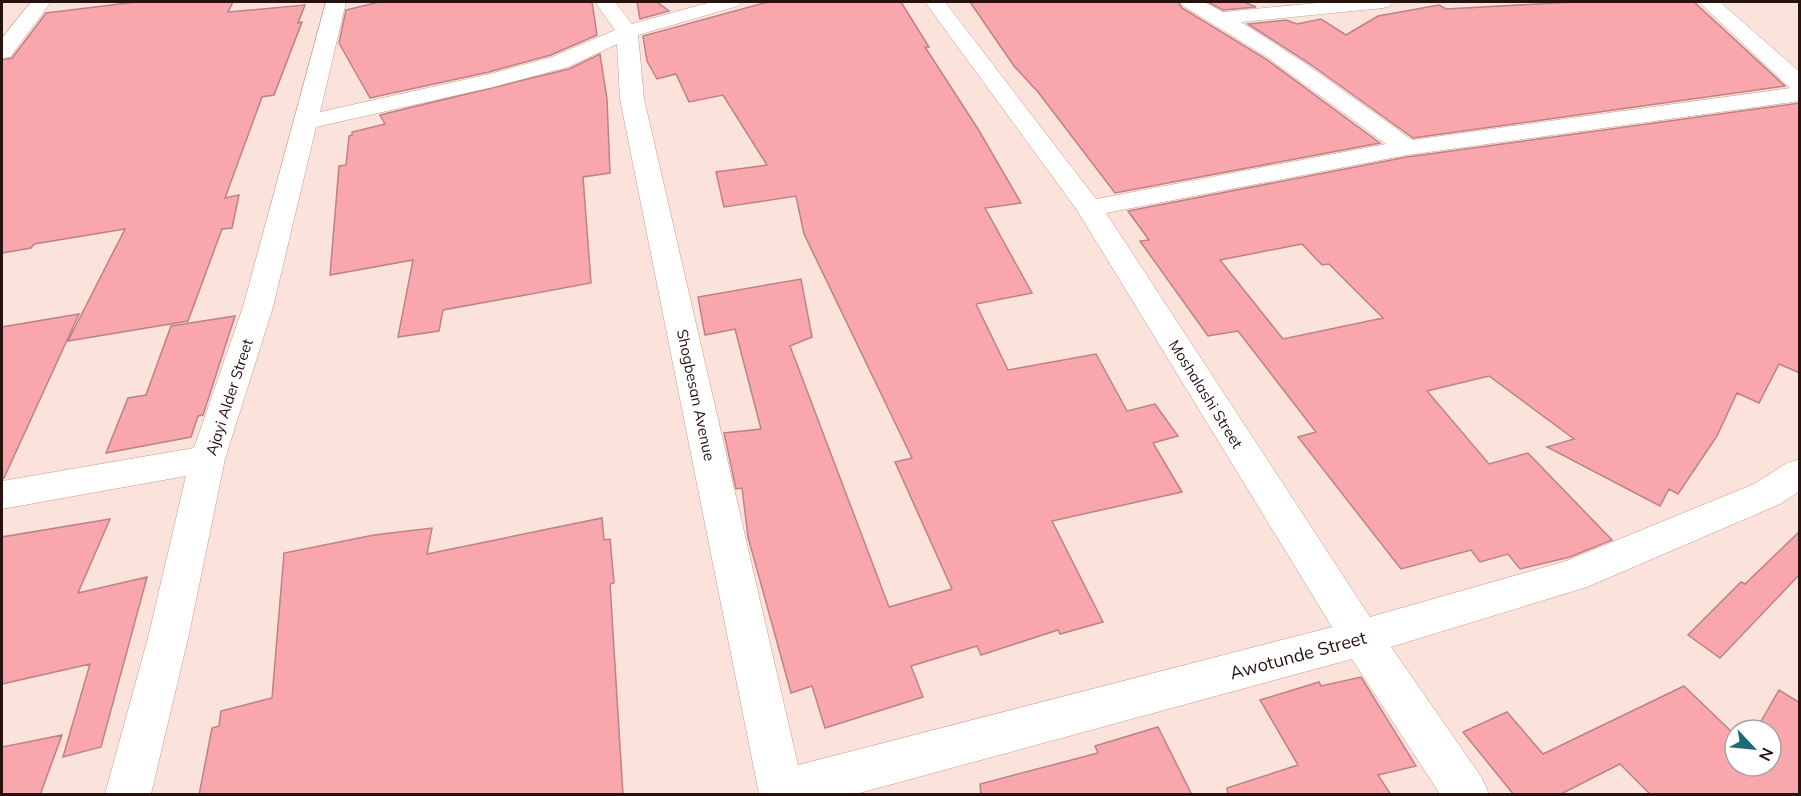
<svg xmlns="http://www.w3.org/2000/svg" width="1801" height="796" viewBox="0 0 1801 796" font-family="Mulish,sans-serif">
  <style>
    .building { fill: #f9a6ad; stroke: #bc8286; stroke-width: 1.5; fill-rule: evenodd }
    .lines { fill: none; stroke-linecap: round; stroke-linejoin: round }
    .street-casing { stroke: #cf9688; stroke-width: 1 }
    .street { fill: #fff; fill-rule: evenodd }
    .labels { text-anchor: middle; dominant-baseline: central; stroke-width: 4.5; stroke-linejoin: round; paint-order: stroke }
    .street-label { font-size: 15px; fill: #27130e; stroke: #fff }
    .near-street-label { font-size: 18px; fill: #27130e; stroke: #fff }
  </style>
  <rect width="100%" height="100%" fill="#fbe2db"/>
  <path class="building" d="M 136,2 L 233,2 L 228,12 L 305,5 L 298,23 L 302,22 L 274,95 L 262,97 L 225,198 L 239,195 L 232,228 L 222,229 L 188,321 L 68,341 L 125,229 L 34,244 L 31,248 L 2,253 L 2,60 L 12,58 L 46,13 Z
    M 379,2 L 592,2 L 597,35 L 551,55 L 489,72 L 370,98 L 339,43 L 346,10 Z
    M 637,2 L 657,2 L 669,11 L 640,19 Z
    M 768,2 L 901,2 L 929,47 L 925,47 L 978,129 L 1021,203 L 985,208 L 1032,293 L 976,304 L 1008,370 L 1096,354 L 1127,411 L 1155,404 L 1178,436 L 1153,443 L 1182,492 L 1052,521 L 1103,622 L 1060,634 L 1058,630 L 981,655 L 977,646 L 911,666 L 923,697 L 825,728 L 812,686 L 791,693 L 748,537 L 742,488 L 736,489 L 724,433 L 761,429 L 735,329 L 705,335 L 698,297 L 801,279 L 812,337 L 790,346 L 889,607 L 952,589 L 895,462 L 912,458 L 804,234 L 796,196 L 724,207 L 716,172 L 767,165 L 723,95 L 689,102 L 676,74 L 657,79 L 647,61 L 643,36 Z
    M 970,2 L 1178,2 L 1182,8 L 1266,59 L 1380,143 L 1115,193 L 1038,92 L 1014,66 Z
    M 1208,2 L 1244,2 L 1256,7 L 1223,10 Z
    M 1574,2 L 1694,2 L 1785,86 L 1413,138 L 1310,64 L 1248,24 L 1286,20 L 1297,24 L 1321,19 L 1346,35 L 1378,16 L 1439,5 L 1446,9 Z
    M 600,54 L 607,99 L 610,173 L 583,177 L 591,283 L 443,310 L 439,331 L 398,337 L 413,260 L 330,275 L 339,166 L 346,165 L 349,136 L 352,135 L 352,132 L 385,124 L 380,115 L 569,69 Z
    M 1800,103 L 1800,373 L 1779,364 L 1759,403 L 1737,393 L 1717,436 L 1678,494 L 1669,489 L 1660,506 L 1547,447 L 1574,439 L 1489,376 L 1427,391 L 1489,464 L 1528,453 L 1612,540 L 1570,557 L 1520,569 L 1508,554 L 1480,562 L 1471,550 L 1401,569 L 1298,437 L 1316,432 L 1238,331 L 1208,336 L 1140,241 L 1149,240 L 1128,211 L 1407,157 ZM 1302,244 L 1322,265 L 1329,264 L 1383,318 L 1283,339 L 1220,260 Z
    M 79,314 L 4,478 L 2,479 L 2,327 Z
    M 235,316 L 203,415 L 198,416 L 191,437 L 106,453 L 128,398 L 146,395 L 171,326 Z
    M 602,518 L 604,540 L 610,539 L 614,583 L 610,584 L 623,795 L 199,795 L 212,728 L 219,726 L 221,711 L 272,698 L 284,553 L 374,535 L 432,528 L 427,554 Z
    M 110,519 L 78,593 L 147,577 L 101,747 L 63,757 L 90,664 L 2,684 L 2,537 Z
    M 1800,531 L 1800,574 L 1720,658 L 1688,635 L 1741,582 L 1745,584 Z
    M 1361,677 L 1416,766 L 1378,775 L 1391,795 L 1228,795 L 1227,788 L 1298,765 L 1260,700 L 1319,682 L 1321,686 Z
    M 1684,686 L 1735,735 L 1735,766 L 1771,766 L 1771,730 L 1756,730 L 1779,690 L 1800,703 L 1800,795 L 1651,795 L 1620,764 L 1559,795 L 1514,795 L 1463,732 L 1507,712 L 1543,754 Z
    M 1158,727 L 1192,795 L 981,795 L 980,784 L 1098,753 L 1095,746 Z
    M 62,735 L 40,795 L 2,795 L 2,747 Z"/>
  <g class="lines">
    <defs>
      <path id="street" d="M 31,2 L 51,2 L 10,57 L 2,58 L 2,38 Z
        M 326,2 L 346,2 L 320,112 L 490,74 L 552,57 L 615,30 L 595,2 L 615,2 L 632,24 L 711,2 L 741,2 L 738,6 L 638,35 L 644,99 L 798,765 L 1332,627 L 1077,210 L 925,2 L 945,2 L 1096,199 L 1386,144 L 1267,57 L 1183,6 L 1180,2 L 1204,2 L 1223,12 L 1327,2 L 1393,2 L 1390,6 L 1383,8 L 1241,22 L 1309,66 L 1412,140 L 1790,88 L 1699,2 L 1720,2 L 1800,72 L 1800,101 L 1407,155 L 1106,213 L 1370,617 L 1566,561 L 1754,484 L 1787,463 L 1800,459 L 1800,491 L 1780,504 L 1587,587 L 1391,647 L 1482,778 L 1489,794 L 1440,794 L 1352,659 L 856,794 L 759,794 L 620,99 L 617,44 L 568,67 L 493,87 L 316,127 L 273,307 L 225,459 L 189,634 L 151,794 L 105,794 L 149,634 L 186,476 L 2,509 L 2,481 L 194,448 L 243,307 Z"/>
    </defs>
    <use href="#street" class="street-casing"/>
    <use href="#street" class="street"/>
  </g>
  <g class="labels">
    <g class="street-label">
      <text transform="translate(1206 394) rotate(58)">Moshalashi Street</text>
      <text transform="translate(696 395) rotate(78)">Shogbesan Avenue</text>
      <text transform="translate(229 397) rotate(-72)">Ajayi Alder Street</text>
    </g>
    <g class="near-street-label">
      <text transform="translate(1298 655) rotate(-15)">Awotunde Street</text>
    </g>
  </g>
  <rect width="1801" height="796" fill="none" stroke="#27130e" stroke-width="6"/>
  <g transform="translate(1753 748) rotate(116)"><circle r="28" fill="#ffffff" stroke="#a9a19f" stroke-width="1.5"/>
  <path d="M0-4.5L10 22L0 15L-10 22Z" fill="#226977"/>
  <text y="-9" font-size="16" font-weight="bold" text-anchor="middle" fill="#27130e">N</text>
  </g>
</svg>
